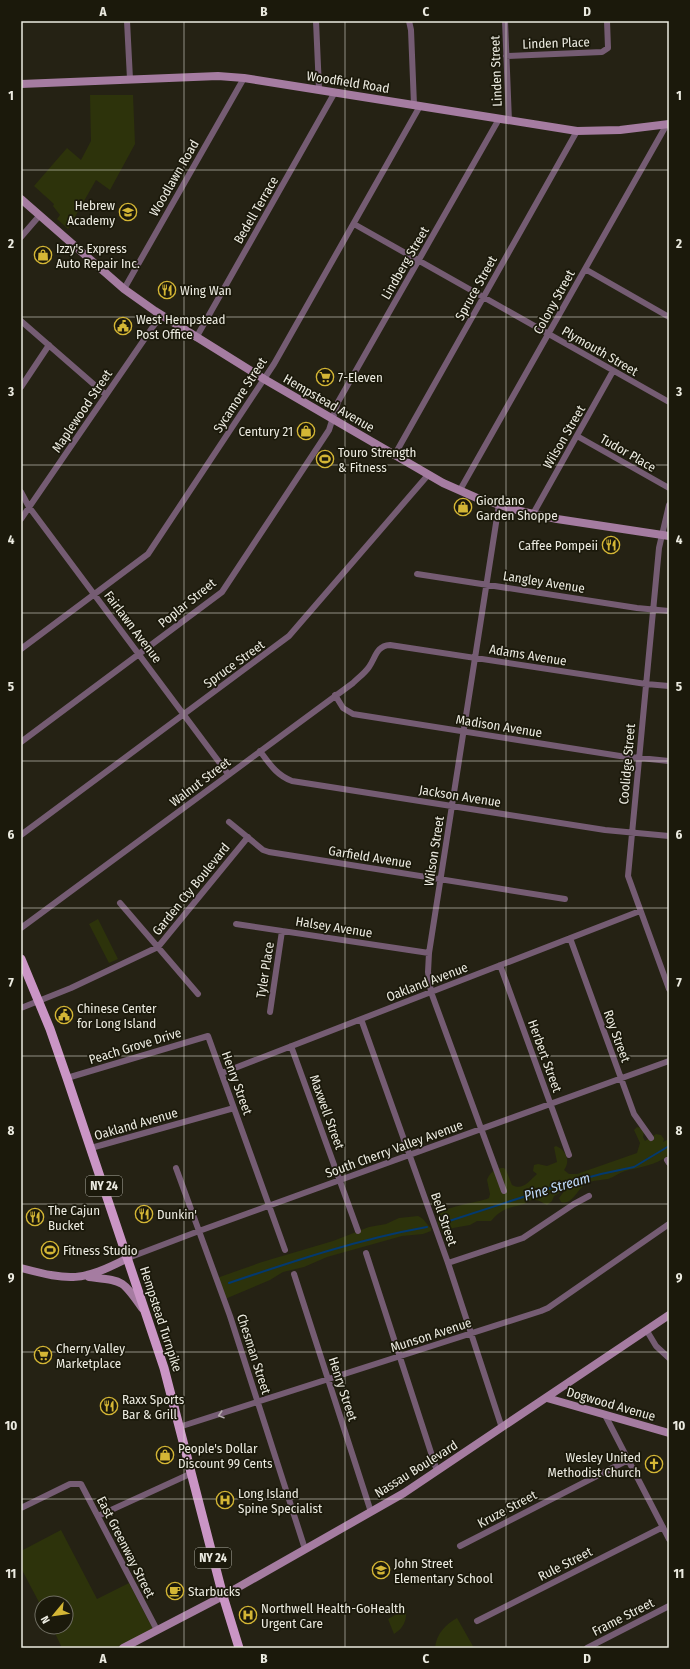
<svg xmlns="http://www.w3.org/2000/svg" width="690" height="1669" viewBox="0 0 690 1669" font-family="'Fira Sans Condensed',sans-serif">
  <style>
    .green { fill: #2d330b }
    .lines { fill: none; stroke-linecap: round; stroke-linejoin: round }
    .stream { stroke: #03396f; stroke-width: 2 }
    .street { stroke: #755c73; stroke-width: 6 }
    .secondary { stroke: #a57ca1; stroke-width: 8 }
    .primary { stroke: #ca95c5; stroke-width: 9 }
    .oneway { stroke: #b6abb0 }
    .grid { fill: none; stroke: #ecebe1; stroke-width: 1; stroke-opacity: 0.55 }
    .labels { text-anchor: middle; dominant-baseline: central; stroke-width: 3.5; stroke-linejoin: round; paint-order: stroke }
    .shield { fill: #1b190b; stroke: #adaca1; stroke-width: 1 }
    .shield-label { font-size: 12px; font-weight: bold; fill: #ecebe1 }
    .street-label { font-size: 13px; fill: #ecebe1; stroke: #1b190b }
    .poi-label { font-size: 13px; fill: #ecebe1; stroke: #1b190b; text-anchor: start }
    .water-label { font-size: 14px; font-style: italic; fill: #c1dcfd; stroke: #1b190b }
    .neatline { fill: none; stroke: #ecebe1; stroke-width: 1.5 }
    .grid-label { font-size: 13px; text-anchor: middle; font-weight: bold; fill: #ecebe1 }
  </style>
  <rect width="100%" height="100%" fill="#252214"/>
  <path class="green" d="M 90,95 L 133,95 L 135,144 L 110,190 L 96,180 L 68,229 L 57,219 L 60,215 L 53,206 L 54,204 L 34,186 L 67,148 L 81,160 L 91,141 Z
    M 98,919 L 118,959 L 109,963 L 89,924 Z
    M 637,1127 L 641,1128 L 644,1132 L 643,1137 L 645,1141 L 656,1134 L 661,1135 L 664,1139 L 663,1142 L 669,1139 L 669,1155 C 656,1165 641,1167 625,1171 C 619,1173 614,1177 608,1179 C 602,1180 596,1180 590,1182 C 577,1186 574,1206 561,1202 L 559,1198 L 565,1190 L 554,1196 L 552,1201 L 547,1205 C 543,1203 539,1200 535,1200 C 530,1199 528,1202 524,1204 C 509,1208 502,1208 491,1221 L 477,1221 L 470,1225 L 453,1228 L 445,1232 C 439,1230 438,1224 437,1218 C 439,1206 479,1203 489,1198 L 490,1194 L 487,1180 C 489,1173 496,1167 504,1168 L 506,1170 L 512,1185 C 523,1191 529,1181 537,1174 L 533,1171 L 534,1165 L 538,1164 L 547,1166 L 557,1162 L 554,1147 L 556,1146 C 566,1150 571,1161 564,1170 L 569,1174 L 577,1174 L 637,1153 L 640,1143 L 634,1130 Z
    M 418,1216 C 424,1218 426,1224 431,1228 L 431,1231 L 423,1234 L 402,1236 L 327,1257 L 304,1267 L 283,1272 L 270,1280 L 225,1299 L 217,1278 L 262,1262 L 333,1241 L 369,1227 L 386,1224 L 399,1218 Z
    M 61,1530 L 97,1599 L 129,1583 L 153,1629 L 115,1648 L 62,1648 L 52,1627 L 66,1627 L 66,1603 L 42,1603 L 42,1608 L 21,1568 L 21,1551 Z
    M 406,1609 C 407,1620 404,1628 394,1634 L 388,1619 Z
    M 457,1618 L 474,1648 L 435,1648 C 436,1634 446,1624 457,1618 Z"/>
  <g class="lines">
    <path class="stream" d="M 443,1223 L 557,1186 L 601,1174 L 634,1167 L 669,1146
      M 229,1283 C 294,1261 359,1239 427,1227"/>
    <path class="street" d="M 127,21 L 130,79
      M 316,21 L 319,89
      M 409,21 L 411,30 L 414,105
      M 505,21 L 509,121
      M 506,56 L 602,52 L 608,48 L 607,21
      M 354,224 L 669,402
      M 21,237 L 40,215
      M 585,269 L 669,317
      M 124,289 L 244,78
      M 21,321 L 106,395
      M 196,338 L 335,92
      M 21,387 L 49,345
      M 577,436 L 669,488
      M 394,456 L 577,131
      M 460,490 L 667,124
      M 21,492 L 29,507 L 228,774
      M 499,504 L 429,953 L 428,972 L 431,992 L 504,1191
      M 669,505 L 659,548 L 628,876 L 669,989
      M 533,514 L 613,371
      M 21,519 L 161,315
      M 417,574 L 637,608 L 669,611
      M 21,649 L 148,554 L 274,364 L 420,106
      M 335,695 L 343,708 L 353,714 L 620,756 L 669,761
      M 21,742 L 222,592 L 329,430 L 338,402 L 499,119
      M 260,751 C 269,763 276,775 292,781 L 605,830 L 669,836
      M 229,822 L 263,850 L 269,852 L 565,899
      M 21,835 L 289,636 L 428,475
      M 120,903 L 198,994
      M 236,924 L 429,953
      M 21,928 L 353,683 C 358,678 365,673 369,667 C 376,657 376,646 390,645 L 646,684 L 669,686
      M 570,938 L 634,1114 L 651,1138
      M 500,965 L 569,1155
      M 21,1008 L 71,988 L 158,947 L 248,837
      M 270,1012 L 282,931
      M 361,1019 L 448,1263 L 502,1428
      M 291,1046 L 358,1231
      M 222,1073 L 640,911
      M 67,1078 L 208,1036 L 285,1250
      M 91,1148 L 234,1108
      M 667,1160 L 669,1163
      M 176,1168 L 230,1316 L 305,1549
      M 366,1253 L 437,1471
      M 128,1258 L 199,1231 L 669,1061
      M 448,1263 L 523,1238 L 574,1204 L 589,1196
      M 294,1274 L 371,1512
      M 647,1331 L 656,1346 L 669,1358
      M 605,1415 L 669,1539
      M 179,1427 L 541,1311 L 548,1308 L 669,1224
      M 21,1508 L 70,1484 L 81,1484 L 157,1630
      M 98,1516 L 192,1473
      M 460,1546 L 628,1460
      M 477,1621 L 663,1527
      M 587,1648 L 669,1606"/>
    <path class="secondary" d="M 21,84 L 218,76 L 244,78 L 577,131 L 620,130 L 669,124
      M 21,199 L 124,289 L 155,311 L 264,379 L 443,483 L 477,498 L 520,511 L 557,519 L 669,536
      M 21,1268 C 71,1281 81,1282 128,1258
      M 89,1277 C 123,1281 122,1279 142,1308
      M 547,1398 L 669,1433
      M 123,1648 L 223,1596 L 404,1493 L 669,1315"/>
    <path class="primary" d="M 21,959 L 50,1029 L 67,1078 L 164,1368 L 223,1596 L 239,1648"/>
  </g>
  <defs><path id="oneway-chevron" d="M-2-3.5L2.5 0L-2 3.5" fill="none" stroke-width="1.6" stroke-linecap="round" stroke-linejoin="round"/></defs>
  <use class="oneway" href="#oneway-chevron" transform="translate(221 1415) rotate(162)"/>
  <path class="grid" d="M 184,21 L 184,1648M 345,21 L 345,1648M 506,21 L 506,1648M 21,170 L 669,170M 21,317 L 669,317M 21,465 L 669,465M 21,613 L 669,613M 21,761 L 669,761M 21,908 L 669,908M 21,1056 L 669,1056M 21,1204 L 669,1204M 21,1352 L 669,1352M 21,1499 L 669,1499"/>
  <defs>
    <symbol id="school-ring" viewBox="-11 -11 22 22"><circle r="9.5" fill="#1b190b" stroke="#d4b635" stroke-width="1.5"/><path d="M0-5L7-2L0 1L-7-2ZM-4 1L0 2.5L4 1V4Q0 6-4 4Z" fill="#d4b635"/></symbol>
    <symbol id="shop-ring" viewBox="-11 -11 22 22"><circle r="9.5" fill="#1b190b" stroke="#d4b635" stroke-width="1.5"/><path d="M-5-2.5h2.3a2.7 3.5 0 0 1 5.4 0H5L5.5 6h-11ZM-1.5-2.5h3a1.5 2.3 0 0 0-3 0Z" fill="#d4b635"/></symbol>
    <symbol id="restaurant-ring" viewBox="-11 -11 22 22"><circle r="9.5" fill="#1b190b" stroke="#d4b635" stroke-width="1.5"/><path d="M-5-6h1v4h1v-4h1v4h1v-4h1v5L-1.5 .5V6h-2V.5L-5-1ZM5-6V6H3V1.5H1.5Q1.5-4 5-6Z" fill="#d4b635"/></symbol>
    <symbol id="civic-ring" viewBox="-11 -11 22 22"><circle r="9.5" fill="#1b190b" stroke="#d4b635" stroke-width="1.5"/><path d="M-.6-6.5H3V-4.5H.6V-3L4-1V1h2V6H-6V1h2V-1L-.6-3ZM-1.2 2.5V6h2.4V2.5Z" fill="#d4b635"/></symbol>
    <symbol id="supermarket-ring" viewBox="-11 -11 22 22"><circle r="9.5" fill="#1b190b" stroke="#d4b635" stroke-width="1.5"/><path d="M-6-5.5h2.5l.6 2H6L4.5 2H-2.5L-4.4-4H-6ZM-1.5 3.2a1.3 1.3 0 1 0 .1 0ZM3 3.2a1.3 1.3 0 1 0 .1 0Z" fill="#d4b635"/></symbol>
    <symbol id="stadium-ring" viewBox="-11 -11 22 22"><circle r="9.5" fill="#1b190b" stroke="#d4b635" stroke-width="1.5"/><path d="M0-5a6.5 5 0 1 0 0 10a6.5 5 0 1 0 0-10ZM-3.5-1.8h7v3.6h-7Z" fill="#d4b635"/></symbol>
    <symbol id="church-ring" viewBox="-11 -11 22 22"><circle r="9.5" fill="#1b190b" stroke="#d4b635" stroke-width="1.5"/><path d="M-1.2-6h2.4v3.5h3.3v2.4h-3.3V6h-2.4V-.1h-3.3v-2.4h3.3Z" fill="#d4b635"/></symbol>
    <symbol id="hospital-ring" viewBox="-11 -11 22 22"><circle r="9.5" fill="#1b190b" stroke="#d4b635" stroke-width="1.5"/><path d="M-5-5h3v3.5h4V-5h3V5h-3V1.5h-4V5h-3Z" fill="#d4b635"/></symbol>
    <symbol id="cafe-ring" viewBox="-11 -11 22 22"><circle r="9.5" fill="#1b190b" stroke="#d4b635" stroke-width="1.5"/><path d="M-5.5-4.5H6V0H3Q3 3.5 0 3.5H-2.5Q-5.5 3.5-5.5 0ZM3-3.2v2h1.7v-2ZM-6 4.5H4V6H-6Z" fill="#d4b635"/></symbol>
  </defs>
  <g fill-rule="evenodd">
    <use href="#school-ring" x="118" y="202" width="20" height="20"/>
    <use href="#shop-ring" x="33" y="245" width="20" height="20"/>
    <use href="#restaurant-ring" x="157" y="280" width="20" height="20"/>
    <use href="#civic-ring" x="113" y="316" width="20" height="20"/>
    <use href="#supermarket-ring" x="315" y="367" width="20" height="20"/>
    <use href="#shop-ring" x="296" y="421" width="20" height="20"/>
    <use href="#stadium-ring" x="315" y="449" width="20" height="20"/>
    <use href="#shop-ring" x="453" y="497" width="20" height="20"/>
    <use href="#restaurant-ring" x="601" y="535" width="20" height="20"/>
    <use href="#civic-ring" x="54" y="1005" width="20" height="20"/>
    <use href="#restaurant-ring" x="134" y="1204" width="20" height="20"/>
    <use href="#restaurant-ring" x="25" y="1207" width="20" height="20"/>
    <use href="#stadium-ring" x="40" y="1240" width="20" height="20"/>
    <use href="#supermarket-ring" x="33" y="1345" width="20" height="20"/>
    <use href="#restaurant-ring" x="99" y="1396" width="20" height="20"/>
    <use href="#shop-ring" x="155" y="1445" width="20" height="20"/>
    <use href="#church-ring" x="644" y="1454" width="20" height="20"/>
    <use href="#hospital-ring" x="215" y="1490" width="20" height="20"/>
    <use href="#school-ring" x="371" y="1560" width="20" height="20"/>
    <use href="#cafe-ring" x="165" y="1581" width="20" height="20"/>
    <use href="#hospital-ring" x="238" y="1605" width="20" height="20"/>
  </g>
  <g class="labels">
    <g class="shield">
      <rect x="86" y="1176" width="36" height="20" rx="3"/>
      <rect x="195" y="1548" width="36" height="20" rx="3"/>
    </g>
    <g class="shield-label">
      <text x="104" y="1186">NY 24</text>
      <text x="213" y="1558">NY 24</text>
    </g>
    <g class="street-label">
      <text transform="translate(556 43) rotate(-2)">Linden Place</text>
      <text transform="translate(496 71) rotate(-92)">Linden Street</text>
      <text transform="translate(348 82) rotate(9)">Woodfield Road</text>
      <text transform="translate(174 178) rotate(-60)">Woodlawn Road</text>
      <text transform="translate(256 210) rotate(-60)">Bedell Terrace</text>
      <text transform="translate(405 263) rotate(-60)">Lindberg Street</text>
      <text transform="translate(476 288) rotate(-61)">Spruce Street</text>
      <text transform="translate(554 302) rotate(-61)">Colony Street</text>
      <text transform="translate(600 351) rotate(30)">Plymouth Street</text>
      <text transform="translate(240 395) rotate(-57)">Sycamore Street</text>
      <text transform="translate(329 403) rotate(30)">Hempstead Avenue</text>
      <text transform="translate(82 411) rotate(-56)">Maplewood Street</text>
      <text transform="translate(564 437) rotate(-60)">Wilson Street</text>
      <text transform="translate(628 453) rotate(30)">Tudor Place</text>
      <text transform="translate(544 582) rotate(9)">Langley Avenue</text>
      <text transform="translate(187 603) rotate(-39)">Poplar Street</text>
      <text transform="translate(133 627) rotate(53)">Fairlawn Avenue</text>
      <text transform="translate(528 655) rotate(9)">Adams Avenue</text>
      <text transform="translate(234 664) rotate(-36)">Spruce Street</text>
      <text transform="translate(499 726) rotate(9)">Madison Avenue</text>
      <text transform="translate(627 764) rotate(-85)">Coolidge Street</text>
      <text transform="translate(200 782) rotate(-37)">Walnut Street</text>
      <text transform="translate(460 796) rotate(9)">Jackson Avenue</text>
      <text transform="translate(434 851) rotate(-81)">Wilson Street</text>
      <text transform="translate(370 857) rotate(9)">Garfield Avenue</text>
      <text transform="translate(191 889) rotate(-51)">Garden Cty Boulevard</text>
      <text transform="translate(334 927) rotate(9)">Halsey Avenue</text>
      <text transform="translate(265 970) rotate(-81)">Tyler Place</text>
      <text transform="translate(427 982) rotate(-21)">Oakland Avenue</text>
      <text transform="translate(617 1036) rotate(70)">Roy Street</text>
      <text transform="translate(135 1046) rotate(-17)">Peach Grove Drive</text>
      <text transform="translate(545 1056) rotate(70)">Herbert Street</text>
      <text transform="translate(237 1083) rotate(70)">Henry Street</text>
      <text transform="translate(327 1112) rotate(70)">Maxwell Street</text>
      <text transform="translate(136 1124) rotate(-16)">Oakland Avenue</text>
      <text transform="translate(394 1149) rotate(-20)">South Cherry Valley Avenue</text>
      <text transform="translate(444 1219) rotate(71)">Bell Street</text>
      <text transform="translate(161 1319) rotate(72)">Hempstead Turnpike</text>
      <text transform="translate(431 1335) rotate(-18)">Munson Avenue</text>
      <text transform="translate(254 1354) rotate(72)">Chesman Street</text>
      <text transform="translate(343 1389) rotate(72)">Henry Street</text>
      <text transform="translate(611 1404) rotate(16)">Dogwood Avenue</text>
      <text transform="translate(416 1469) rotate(-32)">Nassau Boulevard</text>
      <text transform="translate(507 1509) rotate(-28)">Kruze Street</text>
      <text transform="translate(126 1547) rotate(63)">East Greenway Street</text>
      <text transform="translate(565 1564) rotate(-27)">Rule Street</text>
      <text transform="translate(623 1617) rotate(-27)">Frame Street</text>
    </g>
    <g class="poi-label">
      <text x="115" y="205" text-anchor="end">Hebrew<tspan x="115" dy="15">Academy</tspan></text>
      <text x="56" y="248">Izzy's Express<tspan x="56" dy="15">Auto Repair Inc.</tspan></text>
      <text x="180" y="290">Wing Wan</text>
      <text x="136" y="319">West Hempstead<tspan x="136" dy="15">Post Office</tspan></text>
      <text x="338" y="377">7-Eleven</text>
      <text x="293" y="431" text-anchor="end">Century 21</text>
      <text x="338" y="452">Touro Strength<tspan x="338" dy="15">&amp; Fitness</tspan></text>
      <text x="476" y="500">Giordano<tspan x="476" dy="15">Garden Shoppe</tspan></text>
      <text x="598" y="545" text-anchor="end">Caffee Pompeii</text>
      <text x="77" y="1008">Chinese Center<tspan x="77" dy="15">for Long Island</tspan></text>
      <text x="48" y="1210">The Cajun<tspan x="48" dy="15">Bucket</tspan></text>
      <text x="157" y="1214">Dunkin'</text>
      <text x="63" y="1250">Fitness Studio</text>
      <text x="56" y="1348">Cherry Valley<tspan x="56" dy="15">Marketplace</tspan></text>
      <text x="122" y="1399">Raxx Sports<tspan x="122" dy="15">Bar &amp; Grill</tspan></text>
      <text x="178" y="1448">People's Dollar<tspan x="178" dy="15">Discount 99 Cents</tspan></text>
      <text x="641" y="1457" text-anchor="end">Wesley United<tspan x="641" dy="15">Methodist Church</tspan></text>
      <text x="238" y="1493">Long Island<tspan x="238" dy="15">Spine Specialist</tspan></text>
      <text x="394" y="1563">John Street<tspan x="394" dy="15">Elementary School</tspan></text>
      <text x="188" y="1591">Starbucks</text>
      <text x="261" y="1608">Northwell Health-GoHealth<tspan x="261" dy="15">Urgent Care</tspan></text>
    </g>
    <g class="water-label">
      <text transform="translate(557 1187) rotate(-16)">Pine Stream</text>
    </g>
  </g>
  <rect width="690" height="1669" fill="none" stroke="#1b190b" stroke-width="44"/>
  <g transform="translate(54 1615) rotate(241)"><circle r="19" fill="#1b190b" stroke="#6f6d61"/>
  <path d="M0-3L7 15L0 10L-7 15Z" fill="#d4b635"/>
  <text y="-6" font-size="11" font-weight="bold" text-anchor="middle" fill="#ecebe1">N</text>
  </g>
  <rect x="22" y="22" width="646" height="1625" class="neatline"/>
  <g class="grid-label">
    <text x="103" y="16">A</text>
    <text x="264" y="16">B</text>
    <text x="426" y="16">C</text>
    <text x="587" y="16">D</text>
    <text x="11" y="100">1</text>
    <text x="679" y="100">1</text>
    <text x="11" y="248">2</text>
    <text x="679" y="248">2</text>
    <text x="11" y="396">3</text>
    <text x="679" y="396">3</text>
    <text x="11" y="544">4</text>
    <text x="679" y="544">4</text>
    <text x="11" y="691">5</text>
    <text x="679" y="691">5</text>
    <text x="11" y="839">6</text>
    <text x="679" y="839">6</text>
    <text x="11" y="987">7</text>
    <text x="679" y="987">7</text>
    <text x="11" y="1135">8</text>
    <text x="679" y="1135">8</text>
    <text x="11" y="1282">9</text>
    <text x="679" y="1282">9</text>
    <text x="11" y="1430">10</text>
    <text x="679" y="1430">10</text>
    <text x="11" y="1578">11</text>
    <text x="679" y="1578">11</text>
    <text x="103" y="1663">A</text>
    <text x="264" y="1663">B</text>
    <text x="426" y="1663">C</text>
    <text x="587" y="1663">D</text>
  </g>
</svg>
